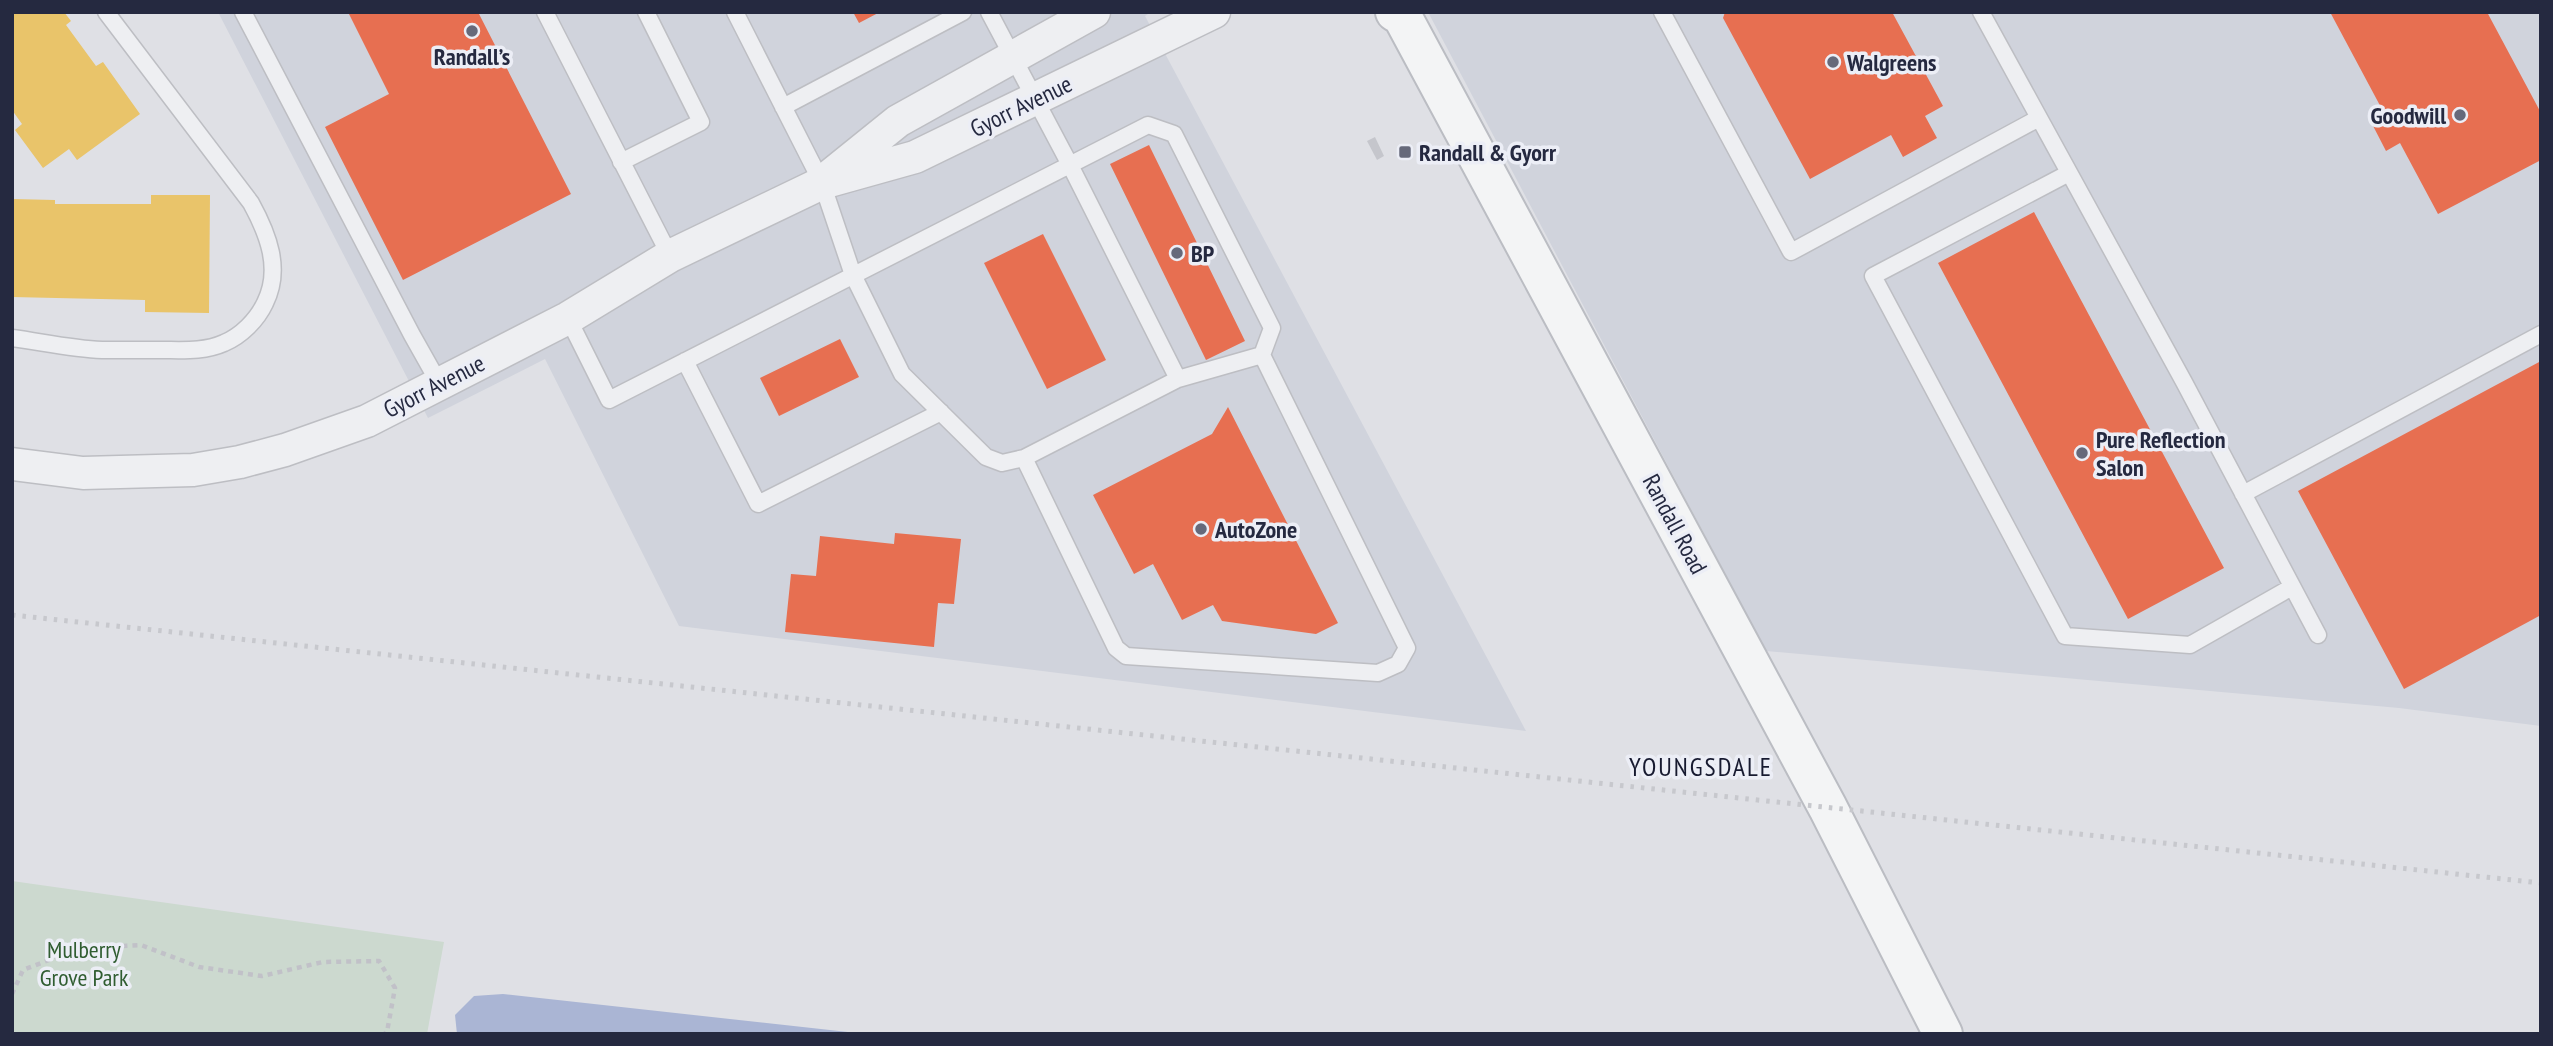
<svg xmlns="http://www.w3.org/2000/svg" width="2553" height="1046" viewBox="0 0 2553 1046" font-family="'PT Sans Narrow',sans-serif">
  <style>
    .built { fill: #d0d3dc }
    .green { fill: #ccd9cf }
    .water { fill: #aab5d4 }
    .homes { fill: #e9c46a }
    .shops { fill: #e76f51 }
    .building { fill: #c5c6cc }
    .lines { fill: none; stroke-linecap: round; stroke-linejoin: round }
    .lane-casing { stroke: #bdbec3; stroke-width: 19 }
    .street-casing { stroke: #bdbec3; stroke-width: 35 }
    .primary-casing { stroke: #bbbdc3; stroke-width: 42 }
    .path { stroke: #c1c1c8; stroke-width: 4.5; stroke-dasharray: 5 5; stroke-linecap: butt }
    .lane { stroke: #eeeff2; stroke-width: 16 }
    .street { stroke: #eeeff2; stroke-width: 32 }
    .primary { stroke: #f3f4f5; stroke-width: 38 }
    .rail { stroke: #c7c8cd; stroke-width: 5; stroke-dasharray: 3.5 7; stroke-linecap: butt }
    .poi-dot { fill: #66697a; stroke: #eceef6; stroke-width: 2.5 }
    .labels { text-anchor: middle; dominant-baseline: central; stroke-width: 7; stroke-linejoin: round; paint-order: stroke }
    .poi-label { font-size: 24px; font-weight: bold; fill: #252940; stroke: #eceef6; text-anchor: start }
    .street-label { font-size: 24px; fill: #252940; stroke: #eceef6 }
    .park-label { font-size: 24px; fill: #305d31; stroke: #eceef6 }
    .neighbourhood-label { font-size: 26px; letter-spacing: 2px; fill: #171a30; stroke: #eceef6 }
  </style>
  <rect width="100%" height="100%" fill="#dfe0e5"/>
  <path class="built" d="M 218,12 L 1151,12 L 1145,16 L 1526,731 L 679,626 L 545,359 L 428,418 Z
    M 1428,12 L 2541,12 L 2541,726 L 2399,708 L 1766,651 Z"/>
  <path class="green" d="M 12,881 L 444,942 L 427,1034 L 12,1034 Z"/>
  <path class="water" d="M 503,994 L 866,1034 L 457,1034 L 455,1015 L 474,996 Z"/>
  <path class="homes" d="M 12,12 L 64,12 L 71,21 L 66,25 L 96,66 L 103,62 L 140,114 L 77,160 L 69,149 L 43,168 L 15,130 L 22,124 L 12,110 Z
    M 151,195 L 210,195 L 209,313 L 145,312 L 145,300 L 12,297 L 12,199 L 55,200 L 55,204 L 151,204 Z"/>
  <path class="shops" d="M 348,12 L 478,12 L 571,194 L 403,280 L 325,127 L 389,94 Z
    M 853,12 L 880,12 L 859,23 Z
    M 1725,12 L 1892,12 L 1943,106 L 1925,116 L 1937,138 L 1903,157 L 1891,135 L 1810,179 L 1723,18 Z
    M 2330,12 L 2487,12 L 2541,113 L 2541,160 L 2438,214 L 2400,143 L 2386,151 L 2370,120 L 2384,113 Z
    M 1149,145 L 1245,341 L 1206,360 L 1110,164 Z
    M 2034,212 L 2224,568 L 2128,619 L 1938,263 Z
    M 1043,234 L 1106,360 L 1047,389 L 984,263 Z
    M 840,339 L 859,377 L 779,416 L 760,378 Z
    M 2541,361 L 2541,615 L 2404,689 L 2298,491 Z
    M 1228,407 L 1338,623 L 1316,634 L 1222,621 L 1213,605 L 1182,620 L 1153,564 L 1134,574 L 1093,495 L 1212,434 Z
    M 895,533 L 961,539 L 954,604 L 938,603 L 934,647 L 785,632 L 791,574 L 816,576 L 820,536 L 894,544 Z"/>
  <path class="building" d="M 1375,137 L 1384,156 L 1377,160 L 1367,141 Z"/>
  <g class="lines">
    <defs>
      <path id="lane" d="M 243,12 L 412,335 L 439,383
        M 545,12 L 670,256
        M 735,12 L 822,183 L 853,275 L 902,374 L 986,457 L 1002,463 L 1024,458 L 1178,379 L 1069,163 L 989,12
        M 1662,12 L 1791,252 L 2039,118
        M 1981,12 L 2184,382 L 2318,635
        M 783,107 L 963,12
        M 621,162 L 701,122 L 646,12
        M 2069,173 L 1873,276 L 2065,636 L 2190,645 L 2292,587
        M 568,318 L 609,400 L 1148,125 L 1174,134 L 1272,328 L 1262,355 L 1407,648 L 1398,664 L 1378,673 L 1126,656 L 1116,648 L 1024,458
        M 12,338 C 42,342 72,349 102,350 C 122,350 141,350 161,350 C 182,350 204,352 224,343 C 241,336 257,320 265,303 C 282,269 268,234 251,203 L 106,12
        M 685,361 L 758,504 L 941,412
        M 1178,379 L 1262,355
        M 2243,494 L 2541,334"/>
      <path id="street" d="M 831,175 L 898,121 L 1094,12
        M 12,464 L 83,473 L 193,470 L 240,462 L 285,450 L 367,421 L 568,318 L 670,256 L 822,183 L 915,157 L 1214,12"/>
      <path id="primary" d="M 1395,12 L 1402,16 L 1828,808 L 1943,1034"/>
    </defs>
    <use href="#lane" class="lane-casing"/>
    <use href="#street" class="street-casing"/>
    <use href="#primary" class="primary-casing"/>
    <path class="path" d="M 12,994 L 23,970 L 80,948 L 141,945 L 199,967 L 262,976 L 323,962 L 379,961 L 395,988 L 387,1032 L 384,1034"/>
    <use href="#lane" class="lane"/>
    <use href="#street" class="street"/>
    <use href="#primary" class="primary"/>
    <path class="rail" d="M 12,615 L 2541,883"/>
  </g>
  <g class="poi-dot">
    <circle cx="472" cy="31" r="7"/>
    <circle cx="1833" cy="62" r="7"/>
    <circle cx="2460" cy="115" r="7"/>
    <rect x="1398" y="145" width="14" height="14" rx="3.5"/>
    <circle cx="1177" cy="253" r="7"/>
    <circle cx="2082" cy="453" r="7"/>
    <circle cx="1201" cy="529" r="7"/>
  </g>
  <g class="labels">
    <g class="poi-label">
      <text x="472" y="56" text-anchor="middle">Randall’s</text>
      <text x="1847" y="62">Walgreens</text>
      <text x="2446" y="115" text-anchor="end">Goodwill</text>
      <text x="1419" y="152">Randall &amp; Gyorr</text>
      <text x="1191" y="253">BP</text>
      <text x="2096" y="439">Pure Reflection<tspan x="2096" dy="28">Salon</tspan></text>
      <text x="1215" y="529">AutoZone</text>
    </g>
    <g class="street-label">
      <text transform="translate(1021 106) rotate(-26)">Gyorr Avenue</text>
      <text transform="translate(434 386) rotate(-27)">Gyorr Avenue</text>
      <text transform="translate(1675 524) rotate(62)">Randall Road</text>
    </g>
    <g class="park-label">
      <text x="84" y="949">Mulberry<tspan x="84" dy="28">Grove Park</tspan></text>
    </g>
    <g class="neighbourhood-label">
      <text x="1701" y="766">YOUNGSDALE</text>
    </g>
  </g>
  <rect width="2553" height="1046" fill="none" stroke="#252940" stroke-width="28"/>
</svg>
